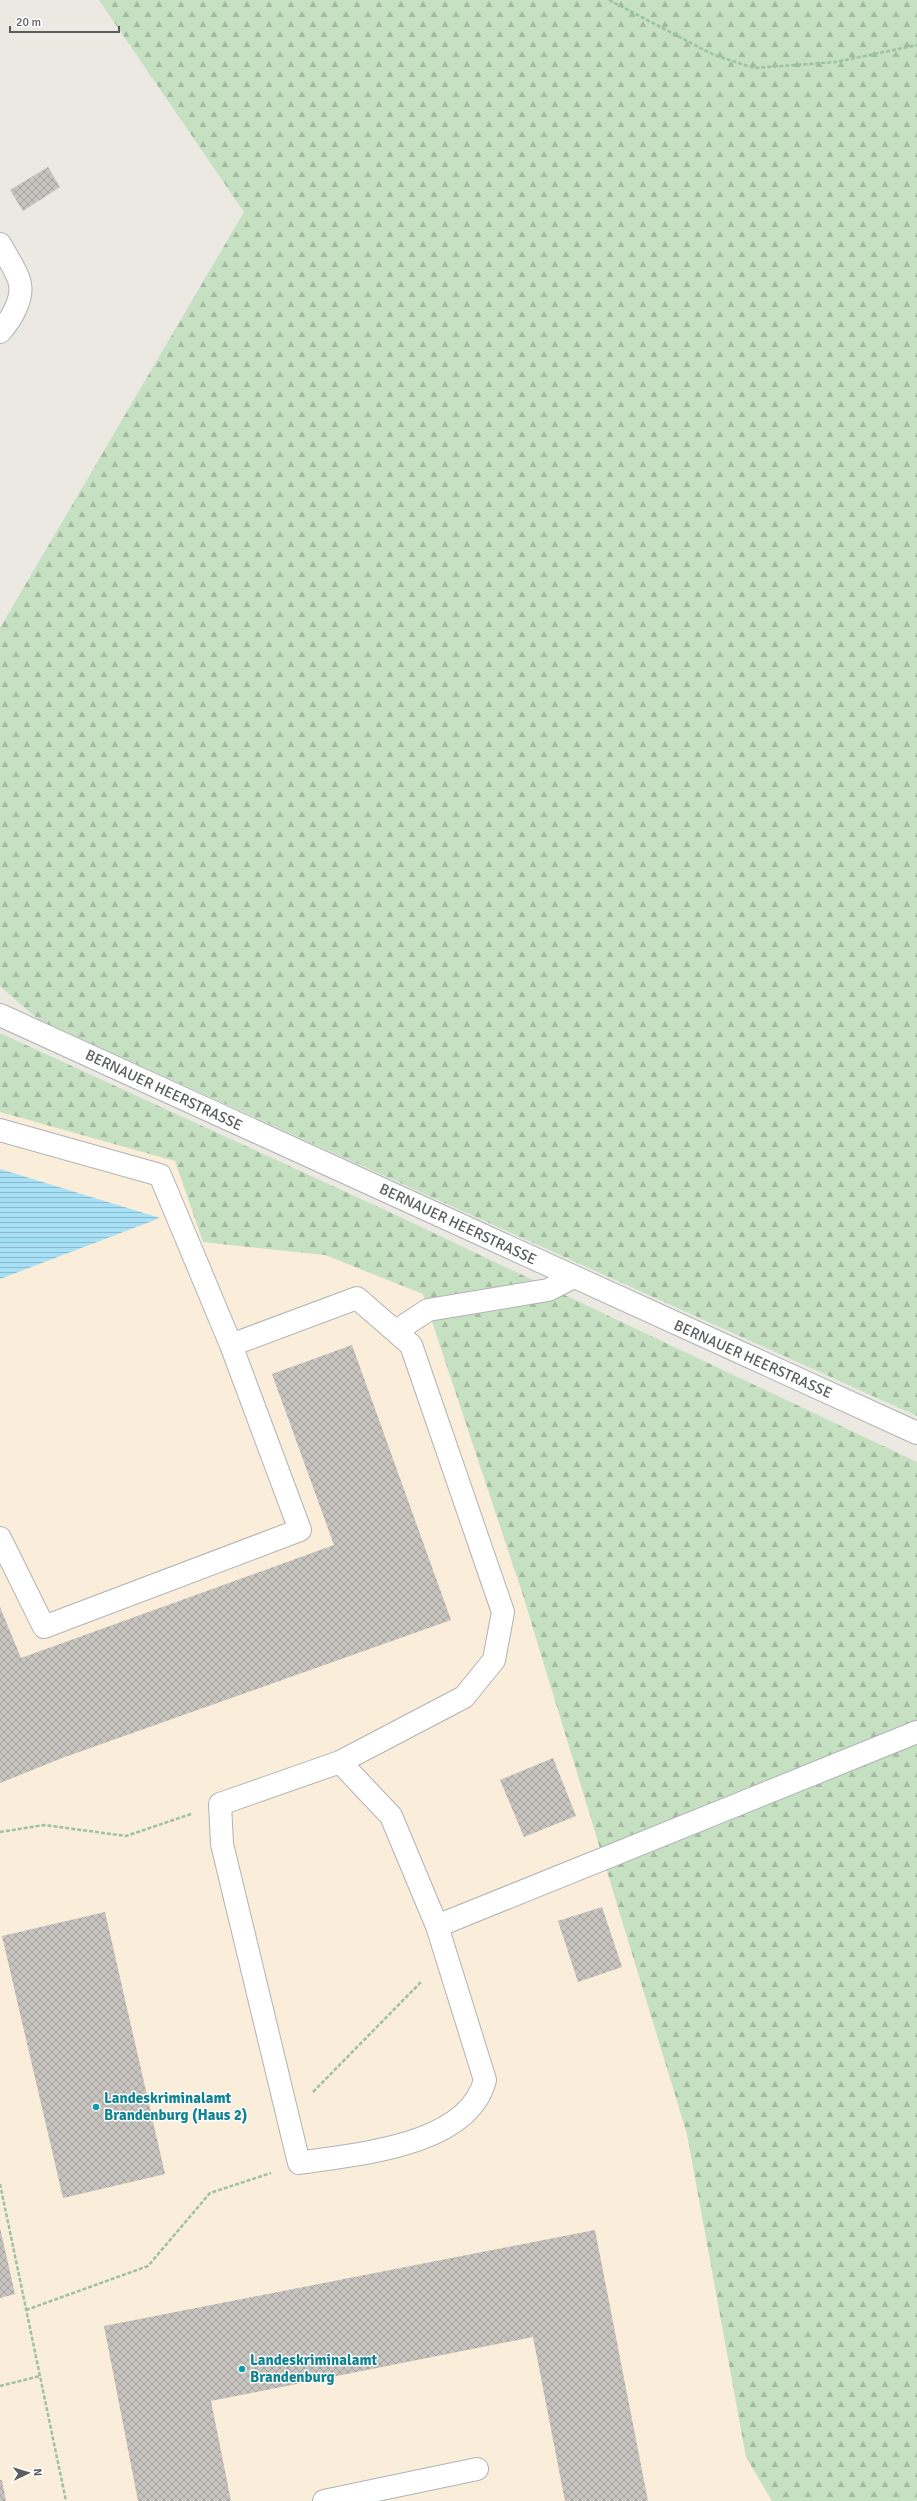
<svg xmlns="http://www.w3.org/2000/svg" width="917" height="2501" viewBox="0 0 917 2501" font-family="Signika,sans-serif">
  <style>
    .commercial { fill: #faedd9 }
    .forest { fill: url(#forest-firs) }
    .water { fill: url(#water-rules) }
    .building { fill: url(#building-cross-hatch) }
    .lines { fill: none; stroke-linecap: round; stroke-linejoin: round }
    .lane-casing { stroke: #afb3b6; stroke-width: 24 }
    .street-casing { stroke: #afb3b6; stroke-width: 24 }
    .path { stroke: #9cc3a1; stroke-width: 2.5; stroke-dasharray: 4 2; stroke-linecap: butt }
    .lane { stroke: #fff; stroke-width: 22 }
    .street { stroke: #fff; stroke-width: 22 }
    .culture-dot { fill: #0f9aa8; stroke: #fff; stroke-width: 1.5 }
    .labels { text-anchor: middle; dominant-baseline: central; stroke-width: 3; stroke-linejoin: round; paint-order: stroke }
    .street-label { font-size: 15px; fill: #5a5e61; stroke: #fff }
    .culture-label { font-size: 15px; font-weight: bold; fill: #0d838f; stroke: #fff; text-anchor: start }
  </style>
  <defs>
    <pattern id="forest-firs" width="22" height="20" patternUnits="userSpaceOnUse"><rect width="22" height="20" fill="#c5e1c1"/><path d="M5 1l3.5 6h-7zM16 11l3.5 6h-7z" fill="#a3baa0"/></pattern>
    <pattern id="water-rules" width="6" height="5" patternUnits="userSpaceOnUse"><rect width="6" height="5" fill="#a8e0f6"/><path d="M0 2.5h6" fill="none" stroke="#8cb9cb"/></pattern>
    <pattern id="building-cross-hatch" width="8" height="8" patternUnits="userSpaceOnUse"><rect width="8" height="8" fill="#c7c3bf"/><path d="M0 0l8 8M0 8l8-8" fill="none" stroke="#a5a29f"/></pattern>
  </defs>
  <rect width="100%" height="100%" fill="#ece8e2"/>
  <path class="commercial" d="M 0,1073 L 412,1263 L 522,1592 L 687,2134 L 746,2457 L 772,2501 L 0,2501 Z"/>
  <path class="forest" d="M 99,0 L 917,0 L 917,1416 L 39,1020 L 0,986 L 0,628 L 244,212 Z
    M 0,1033 L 400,1217 L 917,1462 L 917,2501 L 772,2501 L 746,2457 L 687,2134 L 522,1592 L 423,1294 L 325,1255 L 203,1242 L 175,1161 L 0,1112 Z"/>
  <path class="water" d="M 0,1169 L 160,1218 L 0,1279 Z"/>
  <path class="building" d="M 48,167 L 60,187 L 23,211 L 10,190 Z
    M 352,1345 L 451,1620 L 62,1758 L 0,1783 L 0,1607 L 21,1658 L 334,1545 L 272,1374 Z
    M 553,1758 L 576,1816 L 524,1837 L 500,1780 Z
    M 602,1907 L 622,1967 L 578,1982 L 558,1921 Z
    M 105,1912 L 165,2174 L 63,2198 L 2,1936 Z
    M 0,2228 L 15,2294 L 0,2298 Z
    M 595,2230 L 648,2501 L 565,2501 L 533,2337 L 211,2401 L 231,2501 L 138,2501 L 104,2326 Z
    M 0,2480 L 2,2480 L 6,2501 L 0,2501 Z"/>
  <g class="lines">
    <defs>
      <path id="lane" d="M 0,1130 L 160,1175 L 231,1345 L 300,1530 L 44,1627 L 0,1538
        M 396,1331 L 428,1310 L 548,1290 L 574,1277
        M 231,1345 L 357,1298 L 411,1345 L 503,1612 L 494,1660 L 464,1697 L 340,1762
        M 340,1762 L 391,1816 L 437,1926 L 485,2080 C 468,2147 355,2154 299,2163 L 222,1844 L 220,1804 Z
        M 437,1926 L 917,1732
        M 324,2501 L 477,2469"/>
      <path id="street" d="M 0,244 C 6,255 15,268 19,280 C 25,297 11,320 0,332
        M 0,1015 L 917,1433"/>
    </defs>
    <use href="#lane" class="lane-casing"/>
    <use href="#street" class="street-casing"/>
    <path class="path" d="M 609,0 L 714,55 L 754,68 L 836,62 L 917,45
      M 0,1832 L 44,1825 L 126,1836 L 191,1814
      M 313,2092 L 422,1981
      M 0,2184 L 66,2501
      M 26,2310 L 148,2266 L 210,2193 L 271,2173
      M 0,2386 L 40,2376"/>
    <use href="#lane" class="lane"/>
    <use href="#street" class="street"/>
  </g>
  <g class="culture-dot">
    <circle cx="96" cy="2107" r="4"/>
    <circle cx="242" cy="2369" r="4"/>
  </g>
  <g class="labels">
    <g class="street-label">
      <text transform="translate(164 1090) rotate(25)">BERNAUER HEERSTRASSE</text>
      <text transform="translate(458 1224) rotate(25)">BERNAUER HEERSTRASSE</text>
      <text transform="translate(753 1359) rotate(24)">BERNAUER HEERSTRASSE</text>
    </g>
    <g class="culture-label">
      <text x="104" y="2098">Landeskriminalamt<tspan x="104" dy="17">Brandenburg (Haus 2)</tspan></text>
      <text x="250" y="2360">Landeskriminalamt<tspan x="250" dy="17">Brandenburg</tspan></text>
    </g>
  </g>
  <g transform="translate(28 2473) rotate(86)" stroke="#ffffff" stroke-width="3" paint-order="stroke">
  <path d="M0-3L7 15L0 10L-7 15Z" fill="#5a5e61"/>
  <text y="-6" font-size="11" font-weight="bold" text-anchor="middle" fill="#5a5e61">N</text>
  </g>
  <path d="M10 26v6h109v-6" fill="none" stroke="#5a5e61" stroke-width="2"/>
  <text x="16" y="26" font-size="12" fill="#5a5e61" stroke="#ffffff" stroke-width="3" paint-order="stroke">20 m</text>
</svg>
